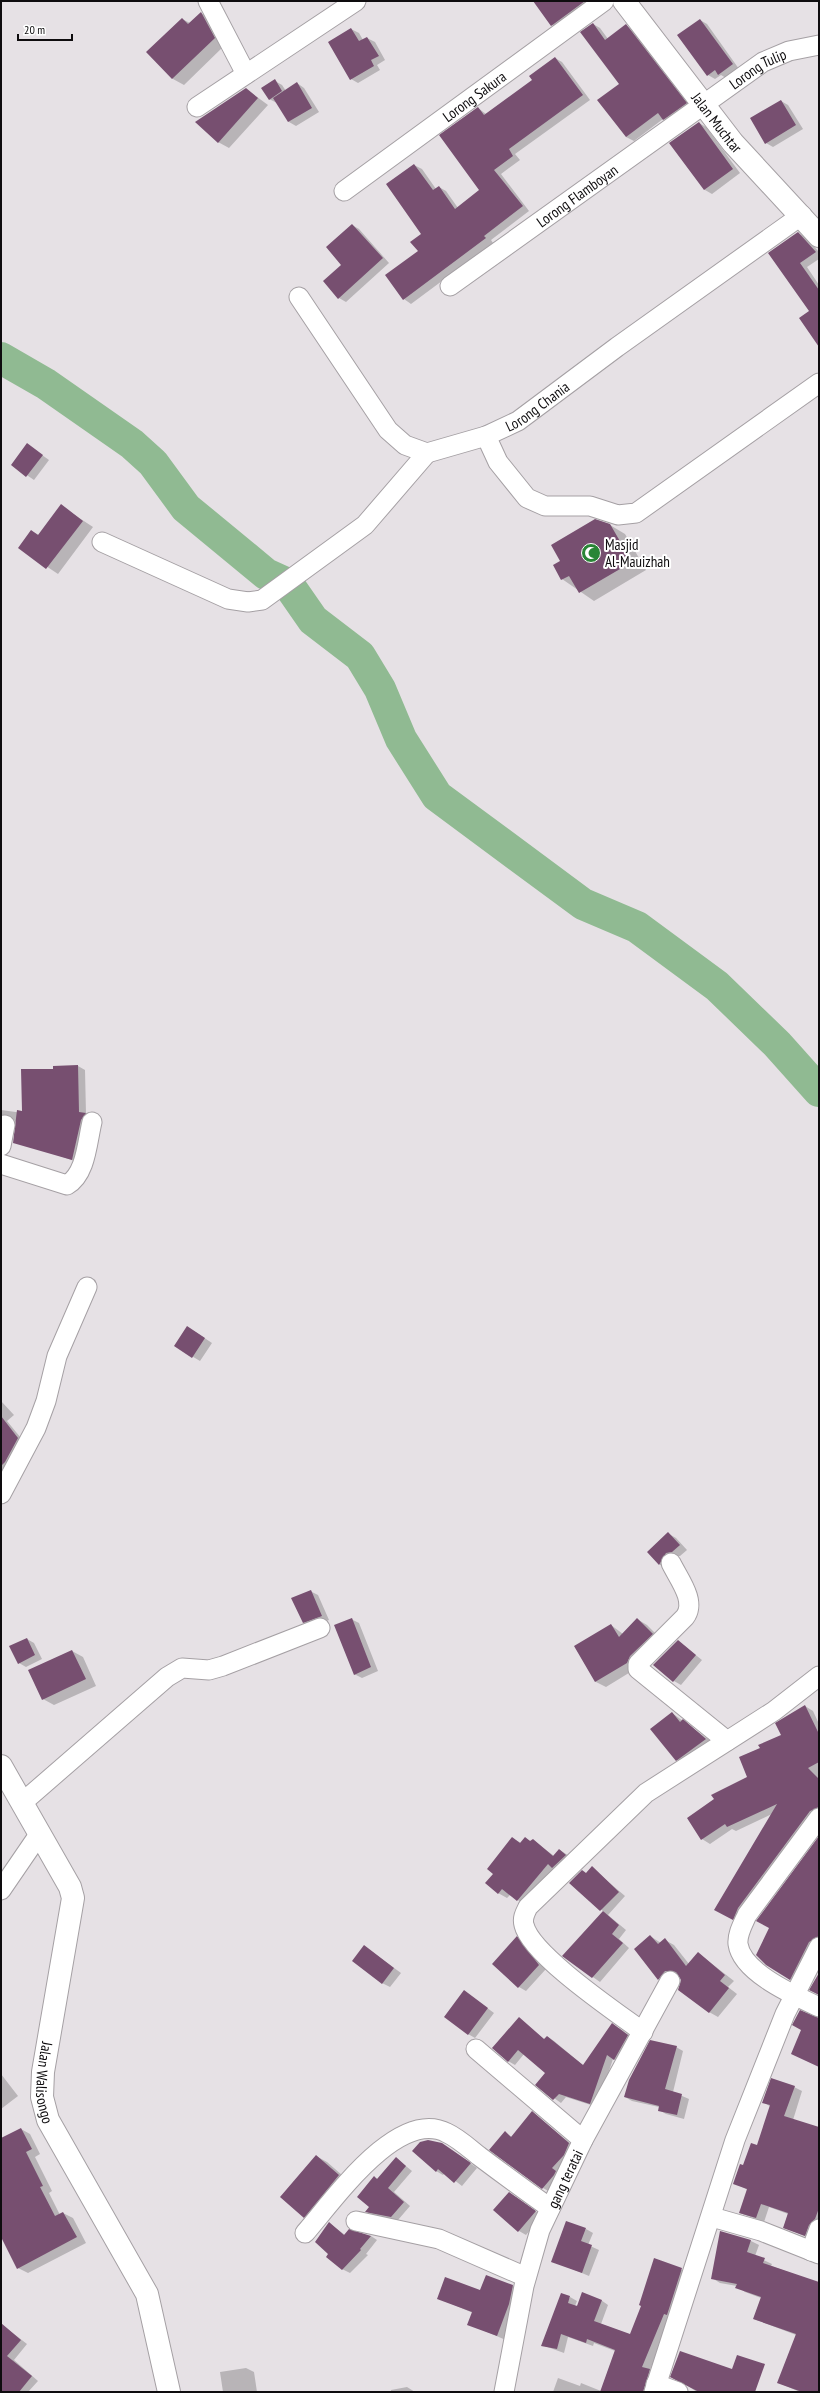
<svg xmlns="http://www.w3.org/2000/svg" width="820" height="2393" viewBox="0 0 820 2393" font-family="'PT Sans Narrow',sans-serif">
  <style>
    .shadow { fill: #0003 }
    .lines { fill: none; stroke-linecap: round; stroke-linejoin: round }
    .river { stroke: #90ba92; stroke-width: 32 }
    .building { fill: #774f70 }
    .minor-casing { stroke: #a5a0a4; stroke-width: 21 }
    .tertiary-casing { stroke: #a5a0a4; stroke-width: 24 }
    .minor { stroke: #fff; stroke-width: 19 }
    .tertiary { stroke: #fff; stroke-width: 22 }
    .labels { text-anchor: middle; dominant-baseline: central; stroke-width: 4; stroke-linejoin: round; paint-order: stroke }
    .street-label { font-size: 15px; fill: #0e0c0e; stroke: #fff }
    .poi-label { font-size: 15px; fill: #0e0c0e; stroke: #fff; text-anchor: start }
  </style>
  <rect width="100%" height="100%" fill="#e6e1e5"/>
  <path class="shadow" d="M 535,1 L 613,1 L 566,34 L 552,25 Z
    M 201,13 L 212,19 L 225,45 L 184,85 L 173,79 L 148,52 L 182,19 L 190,23 Z
    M 700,20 L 707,24 L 739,69 L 726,78 L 721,75 L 715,79 L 708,75 Z
    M 593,24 L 600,28 L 608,39 L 626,26 L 633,30 L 693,108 L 671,123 L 663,119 L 634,141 L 626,137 L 620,84 Z
    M 351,29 L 359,33 L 363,40 L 367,38 L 375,42 L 385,60 L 377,65 L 380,70 L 358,83 L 351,79 Z
    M 555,58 L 562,62 L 590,100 L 515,154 L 520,160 L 501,174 L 529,211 L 491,240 L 493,243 L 411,304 L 404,299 L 386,275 L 419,252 L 422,234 L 414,165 L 422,169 L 436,189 L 439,187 L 446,191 L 458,208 L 481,190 L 478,108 L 486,114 L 534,80 Z
    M 275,81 L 282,85 L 286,91 L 297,83 L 304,88 L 319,112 L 296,126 L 289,122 L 277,103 L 269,99 Z
    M 246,89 L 268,105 L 229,148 L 218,142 Z
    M 781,101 L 788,105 L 803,129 L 773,147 L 766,143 Z
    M 699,123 L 706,127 L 740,173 L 712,194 L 705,190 L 671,143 Z
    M 352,225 L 359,229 L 389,263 L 346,302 L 339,298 L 342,265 Z
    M 798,233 L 805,237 L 819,252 L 819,259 L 807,267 L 819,285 L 819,345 L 810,311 L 769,253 Z
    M 28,445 L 49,460 L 34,480 L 12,465 Z
    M 61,506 L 93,527 L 58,574 L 19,548 L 31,531 L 39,535 Z
    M 610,525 L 625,534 L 646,570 L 594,601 L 562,579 Z
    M 78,1066 L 85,1070 L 86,1114 L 92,1118 L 80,1163 L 43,1150 L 13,1119 L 4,1122 L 1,1132 L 1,1110 L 23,1113 L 54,1070 L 54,1067 Z
    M 194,1331 L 212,1343 L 200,1361 L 175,1346 Z
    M 1,1401 L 14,1415 L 7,1421 L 25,1443 L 1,1481 Z
    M 669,1534 L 676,1538 L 687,1550 L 680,1556 L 673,1557 L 666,1568 L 659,1564 Z
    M 310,1591 L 318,1595 L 329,1620 L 311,1627 L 303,1622 Z
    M 351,1619 L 359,1623 L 378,1671 L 362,1678 L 354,1674 Z
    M 637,1619 L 647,1625 L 662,1640 L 637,1668 L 606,1687 L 596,1682 L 575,1647 L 611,1625 L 623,1634 Z
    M 27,1639 L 34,1643 L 42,1659 L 26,1667 L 19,1663 Z
    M 678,1641 L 702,1660 L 681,1685 L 674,1681 Z
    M 72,1651 L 83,1657 L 96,1686 L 54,1705 L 43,1699 Z
    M 805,1706 L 813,1711 L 819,1724 L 819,1815 L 741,1924 L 716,1909 L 772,1814 L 736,1831 L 732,1829 L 710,1844 L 702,1839 L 749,1778 L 761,1749 L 782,1736 Z
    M 672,1713 L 716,1745 L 688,1766 L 677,1760 Z
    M 512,1838 L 521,1843 L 525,1838 L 532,1842 L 533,1840 L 554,1856 L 560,1850 L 569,1856 L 527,1906 L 510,1895 L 507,1898 L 498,1893 L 495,1874 Z
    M 819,1838 L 819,1944 L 797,1984 L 767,1964 Z
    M 592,1868 L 625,1896 L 608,1915 L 626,1930 L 619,1939 L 629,1948 L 600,1982 L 563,1956 L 604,1912 L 571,1883 L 587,1874 Z
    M 650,1936 L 661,1943 L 665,1940 L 674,1945 L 689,1964 L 698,1953 L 734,1981 L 728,1987 L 737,1994 L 718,2017 L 709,2012 L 680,1976 L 674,1976 L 668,1984 L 659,1979 L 636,1949 Z
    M 517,1937 L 524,1942 L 546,1969 L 526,1991 L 519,1987 Z
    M 364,1946 L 401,1973 L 390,1987 L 382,1983 Z
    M 471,1996 L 494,2013 L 475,2038 L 468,2034 Z
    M 519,2019 L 545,2040 L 548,2037 L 554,2041 L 584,2066 L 619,2028 L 634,2039 L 621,2063 L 613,2059 L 597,2107 L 566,2097 L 561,2103 L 536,2085 L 547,2073 L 524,2054 L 515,2065 L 508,2061 Z
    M 676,2047 L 683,2051 L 673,2092 L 689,2099 L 684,2119 L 666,2114 L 659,2110 L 659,2107 L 632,2101 L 625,2097 Z
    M 1,2074 L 18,2096 L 1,2109 Z
    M 794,2087 L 802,2091 L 793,2120 L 819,2129 L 819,2227 L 813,2240 L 784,2227 L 788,2214 L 769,2207 L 764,2222 L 740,2213 L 748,2190 L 734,2183 L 758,2146 L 771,2107 L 763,2102 Z
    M 533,2113 L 576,2148 L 550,2192 L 543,2188 L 505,2133 L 512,2137 Z
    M 21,2129 L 30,2134 L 40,2154 L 35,2157 L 52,2191 L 49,2193 L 60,2215 L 63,2213 L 73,2218 L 86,2243 L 28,2273 L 18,2268 L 1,2235 L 1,2139 Z
    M 450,2149 L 477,2168 L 462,2186 L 445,2173 L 443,2175 L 436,2171 Z
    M 316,2156 L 327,2162 L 350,2182 L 315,2223 L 304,2217 Z
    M 396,2158 L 412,2171 L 394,2192 L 410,2206 L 398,2220 L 372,2215 L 366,2211 L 370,2207 L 375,2178 L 378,2179 Z
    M 516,2197 L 542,2216 L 526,2235 L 519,2231 Z
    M 329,2223 L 345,2235 L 371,2236 L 377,2240 L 366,2254 L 368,2255 L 350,2273 L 342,2269 L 330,2254 Z
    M 586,2229 L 593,2233 L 588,2245 L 599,2250 L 589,2276 L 553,2261 Z
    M 721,2232 L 751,2241 L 759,2245 L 755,2256 L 772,2264 L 771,2266 L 819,2283 L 819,2392 L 800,2392 L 779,2383 L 796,2335 L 754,2319 L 761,2298 L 745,2292 L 737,2286 L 720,2283 L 712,2278 Z
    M 655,2259 L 689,2273 L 650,2370 L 656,2374 L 651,2392 L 553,2392 L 558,2378 L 580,2386 L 581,2383 L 601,2391 L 615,2351 L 594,2343 L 593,2346 L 568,2337 L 564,2353 L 542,2345 L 570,2297 L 577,2301 L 575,2306 L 601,2300 L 608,2305 L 601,2324 L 631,2335 L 642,2306 Z
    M 513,2286 L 523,2292 L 508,2341 L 469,2324 L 473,2313 L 438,2298 Z
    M 1,2324 L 27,2344 L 14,2360 L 38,2381 L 28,2392 L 1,2392 Z
    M 246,2368 L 254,2372 L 257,2392 L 223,2392 L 220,2372 Z
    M 685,2384 L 742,2392 L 697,2392 Z
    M 407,2387 L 415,2392 L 391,2392 L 391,2390 Z"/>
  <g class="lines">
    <path class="river" d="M 1,358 L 46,384 L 132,444 L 153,463 L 186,508 L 266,574 L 288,584 L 313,620 L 360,656 L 380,689 L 401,739 L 437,796 L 583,904 L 637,927 L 717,986 L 777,1044 L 819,1091"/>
  </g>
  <path class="building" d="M 533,1 L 585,1 L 551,26 Z
    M 201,12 L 215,38 L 172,79 L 146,52 L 182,18 L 188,24 Z
    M 700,19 L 733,64 L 718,75 L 715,70 L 707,76 L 677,35 Z
    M 593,23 L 605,40 L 626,24 L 687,103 L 663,120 L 658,113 L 626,137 L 597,100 L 619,84 L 580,32 Z
    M 351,28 L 359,41 L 367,37 L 379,56 L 371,60 L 374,66 L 350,80 L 328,42 Z
    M 555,57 L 583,95 L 509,149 L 513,156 L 494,170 L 523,206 L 484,236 L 486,238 L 403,300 L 385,275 L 418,251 L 410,242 L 421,234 L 386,184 L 414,164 L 433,190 L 439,186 L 455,209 L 479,190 L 439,135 L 478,107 L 484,115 L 532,80 L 529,76 Z
    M 275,79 L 282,91 L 269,100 L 261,88 Z
    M 297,82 L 312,108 L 288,122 L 273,98 Z
    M 246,88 L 258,98 L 218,143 L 195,122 Z
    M 781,100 L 796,125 L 765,144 L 750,118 Z
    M 699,122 L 733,169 L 704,190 L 669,143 Z
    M 352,224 L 383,258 L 338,299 L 323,281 L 341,265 L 326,247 Z
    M 798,232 L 816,252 L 800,263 L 819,290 L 819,347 L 799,318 L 809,311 L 768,253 Z
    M 27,443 L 43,455 L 26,477 L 11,465 Z
    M 61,504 L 83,521 L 46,569 L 18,548 L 31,530 L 38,535 Z
    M 595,519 L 610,524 L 632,562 L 579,593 L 569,576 L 561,580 L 553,565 L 560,561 L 551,545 Z
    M 78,1065 L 79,1112 L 86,1113 L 81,1120 L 72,1160 L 13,1143 L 17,1110 L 22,1111 L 21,1069 L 53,1069 L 53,1066 Z
    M 187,1326 L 205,1338 L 192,1358 L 174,1346 Z
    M 1,1416 L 18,1438 L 5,1462 L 1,1466 Z
    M 668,1532 L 680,1545 L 672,1552 L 666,1553 L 659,1565 L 647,1552 Z
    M 311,1590 L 322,1616 L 303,1623 L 291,1598 Z
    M 352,1618 L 371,1667 L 354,1675 L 334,1625 Z
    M 637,1618 L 653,1634 L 630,1656 L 627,1663 L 595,1682 L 574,1646 L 611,1624 L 619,1637 Z
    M 27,1638 L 35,1655 L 18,1664 L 9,1646 Z
    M 678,1640 L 696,1655 L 673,1682 L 653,1665 Z
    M 72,1650 L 86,1679 L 42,1700 L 28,1670 Z
    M 805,1705 L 819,1734 L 819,1762 L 808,1768 L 819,1779 L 819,1807 L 810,1811 L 738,1908 L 733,1920 L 714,1910 L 777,1804 L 727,1827 L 725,1824 L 701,1840 L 687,1818 L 714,1799 L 711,1795 L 747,1777 L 739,1757 L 760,1748 L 758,1745 L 781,1735 L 775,1723 Z
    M 672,1712 L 680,1722 L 683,1719 L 706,1739 L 676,1761 L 650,1729 Z
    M 819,1836 L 819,1936 L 809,1942 L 790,1980 L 766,1965 L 756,1955 L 769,1928 L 756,1921 Z
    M 512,1837 L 520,1843 L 525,1837 L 530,1841 L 533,1839 L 553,1856 L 559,1849 L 566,1855 L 552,1868 L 548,1864 L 517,1901 L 502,1889 L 498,1894 L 485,1883 L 493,1874 L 487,1869 Z
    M 592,1866 L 619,1892 L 600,1911 L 569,1883 L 582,1870 L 586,1873 Z
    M 603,1911 L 619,1925 L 612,1934 L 623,1943 L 592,1978 L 562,1956 Z
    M 650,1935 L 658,1944 L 665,1938 L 686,1966 L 698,1952 L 725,1975 L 720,1981 L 729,1988 L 709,2013 L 678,1990 L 681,1980 L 676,1972 L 665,1971 L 658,1980 L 634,1949 Z
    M 517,1936 L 539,1965 L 518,1988 L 492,1964 Z
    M 364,1945 L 394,1968 L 382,1984 L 352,1961 Z
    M 819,1973 L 819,1995 L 809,1990 Z
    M 464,1990 L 488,2008 L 468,2035 L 444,2017 Z
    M 800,2010 L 819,2018 L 819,2067 L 791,2054 L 801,2030 L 792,2025 Z
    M 519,2017 L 544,2039 L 547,2036 L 583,2065 L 612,2023 L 628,2035 L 614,2060 L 607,2055 L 590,2104 L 559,2094 L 553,2100 L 535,2085 L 545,2073 L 518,2050 L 508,2062 L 492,2048 Z
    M 650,2040 L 677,2046 L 665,2089 L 682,2094 L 677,2115 L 658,2111 L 659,2106 L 624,2097 L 629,2080 Z
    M 771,2078 L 795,2086 L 784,2116 L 819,2127 L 819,2208 L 815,2219 L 809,2225 L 805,2236 L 783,2228 L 788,2213 L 761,2204 L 756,2218 L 739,2213 L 747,2189 L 733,2184 L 740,2164 L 743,2165 L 751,2143 L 757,2145 L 770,2105 L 762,2103 Z
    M 532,2111 L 569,2143 L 564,2155 L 552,2168 L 556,2171 L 554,2175 L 542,2189 L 489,2150 L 505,2131 L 511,2137 Z
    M 21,2128 L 32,2149 L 26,2152 L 43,2186 L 40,2187 L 55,2216 L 63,2212 L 77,2237 L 17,2269 L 1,2237 L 1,2138 Z
    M 428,2140 L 442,2143 L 471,2163 L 454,2183 L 438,2169 L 436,2172 L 412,2151 L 420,2142 Z
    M 316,2155 L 339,2175 L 304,2218 L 280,2197 Z
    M 396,2157 L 406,2166 L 388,2188 L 404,2202 L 391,2217 L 365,2212 L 369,2207 L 357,2197 L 374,2176 L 377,2179 Z
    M 509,2192 L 536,2211 L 518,2232 L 493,2210 Z
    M 566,2221 L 586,2228 L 581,2241 L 592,2245 L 582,2273 L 551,2262 Z
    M 329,2222 L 344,2235 L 349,2229 L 371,2236 L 360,2249 L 361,2250 L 342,2270 L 326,2257 L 328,2254 L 315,2242 Z
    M 720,2231 L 751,2240 L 747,2252 L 765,2258 L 763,2263 L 819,2282 L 819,2392 L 802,2392 L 777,2383 L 796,2334 L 753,2319 L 761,2297 L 735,2288 L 737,2284 L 711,2279 Z
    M 654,2258 L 682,2268 L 667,2315 L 664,2314 L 642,2367 L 650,2369 L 643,2392 L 600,2392 L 615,2350 L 587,2339 L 586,2343 L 561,2334 L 557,2349 L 541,2346 L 561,2293 L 570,2296 L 568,2303 L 577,2306 L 582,2292 L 602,2300 L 594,2321 L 630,2334 L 641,2306 L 639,2305 Z
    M 486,2275 L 513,2285 L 509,2304 L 497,2336 L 467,2325 L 472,2312 L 437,2299 L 445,2277 L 480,2290 Z
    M 1,2323 L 21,2340 L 7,2356 L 32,2376 L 19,2392 L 1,2392 Z
    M 680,2351 L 732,2369 L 737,2355 L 765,2364 L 755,2392 L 699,2392 L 670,2377 Z"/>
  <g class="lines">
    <defs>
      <g id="minor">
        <path d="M 208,1 L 246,74"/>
        <path d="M 197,107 L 356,1"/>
        <path id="s1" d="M 344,191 L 604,1"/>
        <path id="s2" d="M 450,286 L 763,62 L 789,51 L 819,45"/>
        <path id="s3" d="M 299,297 L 388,430 L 405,445 L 427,453 L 486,436 L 518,421 L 617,347 L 802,215"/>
        <path d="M 486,436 L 498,462 L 527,498 L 545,506 L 590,506 L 618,515 L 636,513 L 819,383"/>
        <path d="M 102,542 L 228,599 L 248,602 L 262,600 L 365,525 L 427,453"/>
        <path d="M 1,1146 L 5,1125"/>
        <path d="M 1,1164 L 67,1185 C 86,1174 87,1143 92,1122"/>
        <path d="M 1,1494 L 36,1428 L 46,1401 L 57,1356 L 87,1287"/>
        <path d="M 671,1563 C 678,1578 697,1601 685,1617 L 638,1664 L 638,1669 L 727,1741"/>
        <path d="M 23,1802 L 167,1677 L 182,1668 L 209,1670 L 223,1666 L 320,1628"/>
        <path d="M 819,1818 L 747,1915 C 743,1924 737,1934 738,1944 C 742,1973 796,1996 819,2007"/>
        <path d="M 1,1890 L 40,1833"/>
        <path d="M 643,2032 C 616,2012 531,1955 524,1925 C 522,1918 525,1913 528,1907 L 646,1793 L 774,1711 L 819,1676"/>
        <path d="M 476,2049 L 583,2140"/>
        <path d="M 712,2217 L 761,2231 L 819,2254"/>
        <path d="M 356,2221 L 439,2239 L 526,2277"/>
        <path d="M 305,2233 C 333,2201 398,2107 447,2133 C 458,2138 469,2148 479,2156 C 503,2174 526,2191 550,2208"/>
        <path d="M 811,2251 L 819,2229"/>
        <path d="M 656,2384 L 678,2392"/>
        <path id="s4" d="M 504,2392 L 524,2286 L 540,2230 L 583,2140 L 670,1981"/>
        <path d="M 654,2392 L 735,2140 L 785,2014 L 819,1947"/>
      </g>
      <g id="tertiary">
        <path id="s5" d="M 624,1 L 733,143 L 819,236"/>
        <path id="s6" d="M 1,1766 L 70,1887 L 73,1898 L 43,2072 L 42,2097 L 48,2120 L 147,2294 L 169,2392"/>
      </g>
    </defs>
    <use href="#minor" class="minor-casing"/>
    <use href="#tertiary" class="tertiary-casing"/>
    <use href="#minor" class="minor"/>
    <use href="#tertiary" class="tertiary"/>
  </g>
  <defs>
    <symbol id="mosque-disc" viewBox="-11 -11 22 22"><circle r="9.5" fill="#298536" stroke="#fff"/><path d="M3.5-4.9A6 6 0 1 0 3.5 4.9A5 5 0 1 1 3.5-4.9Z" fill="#fff"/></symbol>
  </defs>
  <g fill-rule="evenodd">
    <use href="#mosque-disc" x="580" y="542" width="22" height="22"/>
  </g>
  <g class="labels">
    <g class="street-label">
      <text stroke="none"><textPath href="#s2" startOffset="377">Lorong Tulip</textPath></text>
      <text stroke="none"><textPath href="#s1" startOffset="161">Lorong Sakura</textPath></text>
      <text stroke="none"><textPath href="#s5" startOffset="153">Jalan Muchtar</textPath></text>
      <text stroke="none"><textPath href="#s2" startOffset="156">Lorong Flamboyan</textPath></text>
      <text stroke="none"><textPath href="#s3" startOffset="327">Lorong Chania</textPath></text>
      <text stroke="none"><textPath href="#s6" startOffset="338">Jalan Walisongo</textPath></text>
      <text stroke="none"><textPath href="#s4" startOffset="223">gang teratai</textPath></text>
    </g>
    <g class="poi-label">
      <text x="605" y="544">Masjid<tspan x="605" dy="17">Al-Mauizhah</tspan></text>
    </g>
  </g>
  <rect width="820" height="2393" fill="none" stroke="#0e0c0e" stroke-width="4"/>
  <path d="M18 34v6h54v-6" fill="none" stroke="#0e0c0e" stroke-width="2"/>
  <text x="24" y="34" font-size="12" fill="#0e0c0e" stroke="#ffffff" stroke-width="3" paint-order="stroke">20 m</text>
</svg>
